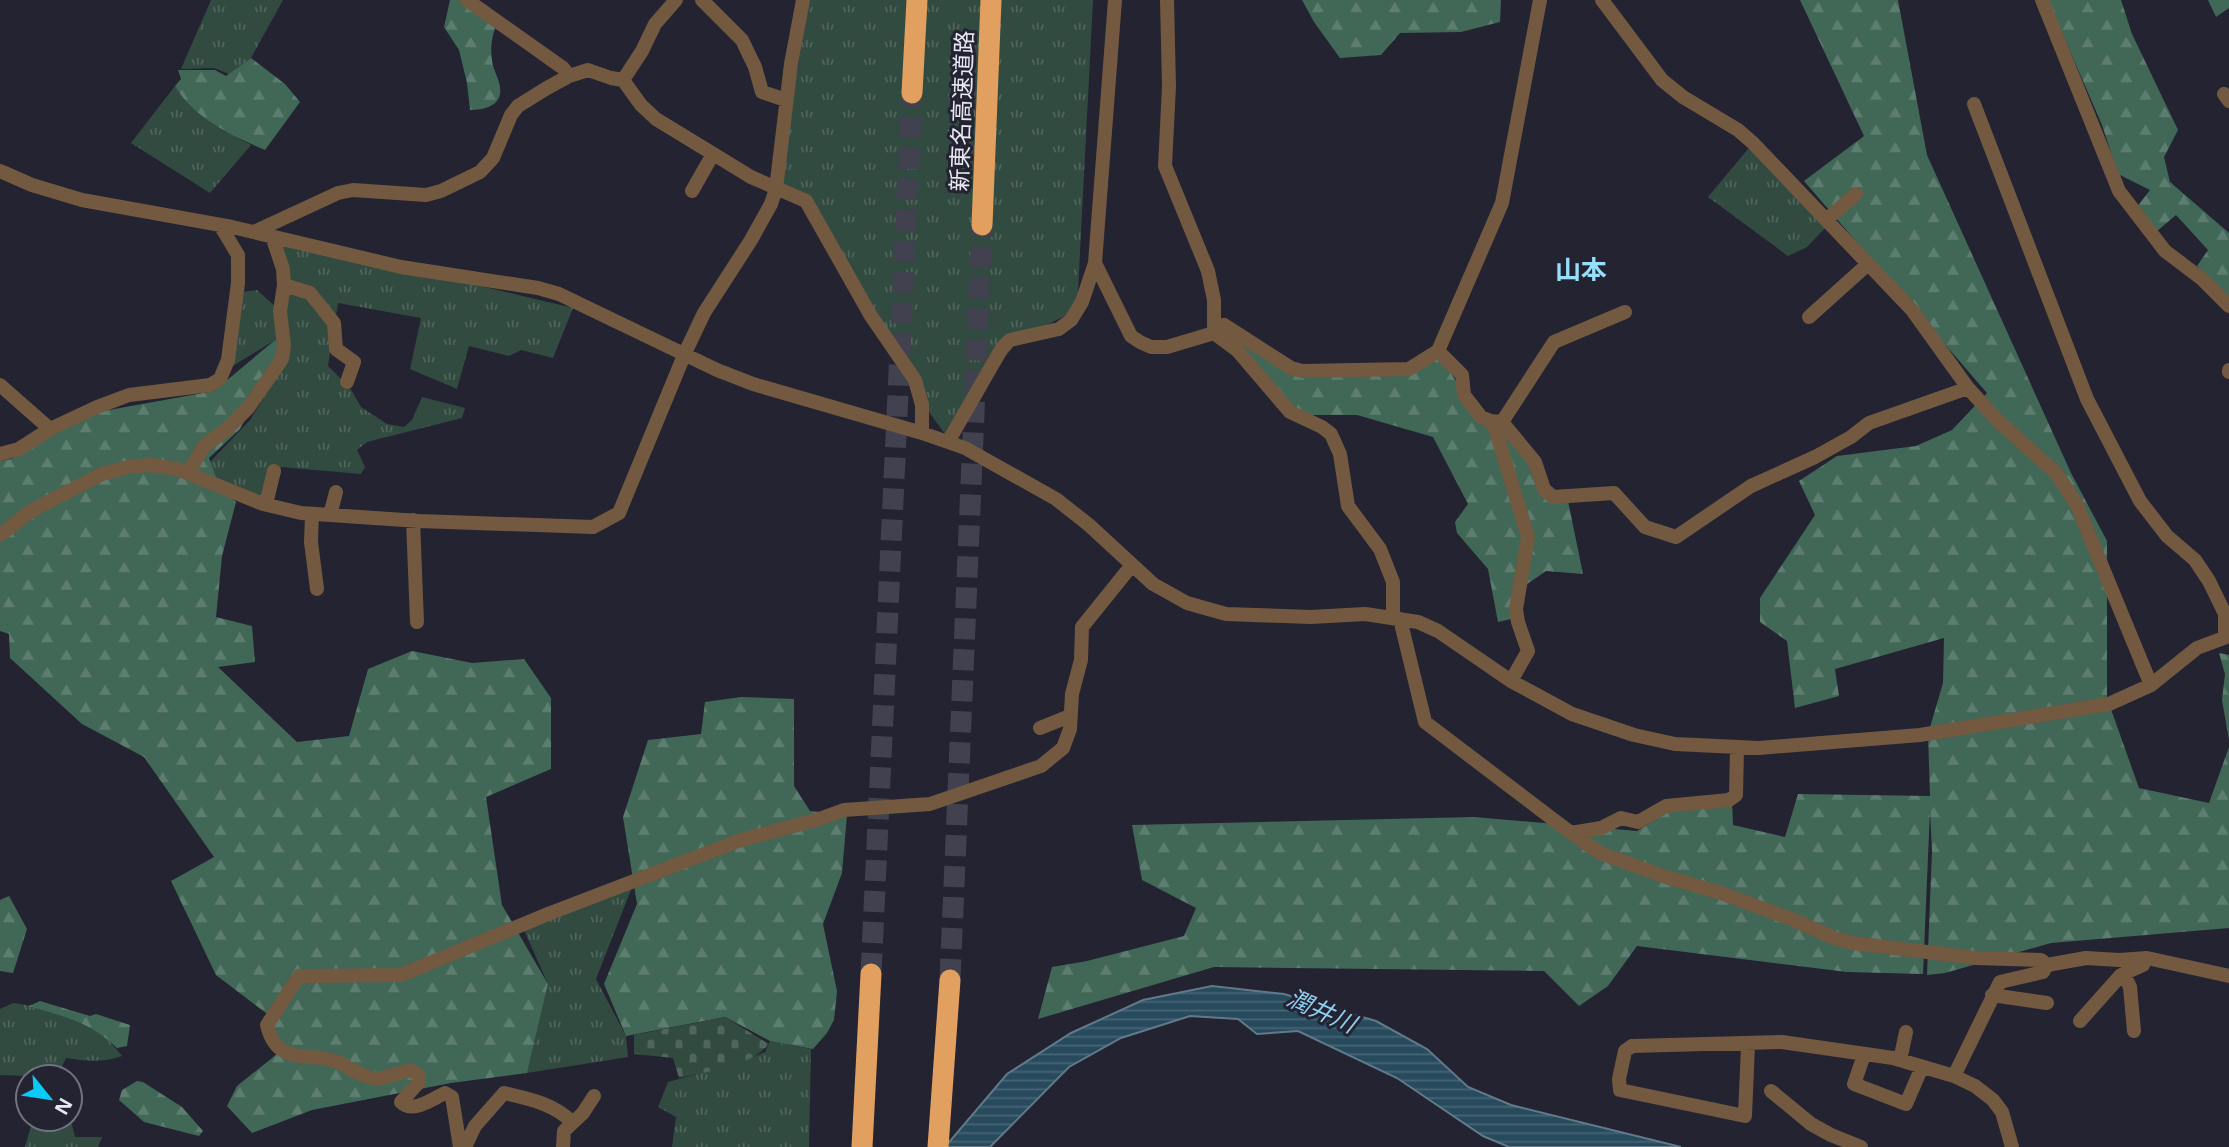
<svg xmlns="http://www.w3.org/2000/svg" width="2229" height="1147" viewBox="0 0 2229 1147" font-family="'Noto Sans','Noto Sans JP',sans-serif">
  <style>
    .grass { fill: url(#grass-tufts) }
    .forest { fill: url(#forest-firs) }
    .cemetery { fill: url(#cemetery-stones) }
    .water { fill: url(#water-rules); stroke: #617a8a; stroke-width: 2 }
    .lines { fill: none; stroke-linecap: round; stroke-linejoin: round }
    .highway-tunnel { stroke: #41414f; stroke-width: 21; stroke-dasharray: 21 10; stroke-linecap: butt }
    .minor { stroke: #735940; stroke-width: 14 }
    .highway { stroke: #e1a05f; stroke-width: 21 }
    .labels { text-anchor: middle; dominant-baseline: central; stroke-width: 6; stroke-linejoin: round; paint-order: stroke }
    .street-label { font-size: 23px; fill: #e8e8f3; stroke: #242332 }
    .water-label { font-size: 24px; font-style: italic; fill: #8dcff1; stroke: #242332 }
    .quarter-label { font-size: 26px; font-weight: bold; fill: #97dff9; stroke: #242332 }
  </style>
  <defs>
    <pattern id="grass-tufts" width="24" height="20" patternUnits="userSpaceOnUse" patternTransform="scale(1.75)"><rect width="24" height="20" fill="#324b40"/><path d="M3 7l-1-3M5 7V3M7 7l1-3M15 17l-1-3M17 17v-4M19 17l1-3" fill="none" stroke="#50655c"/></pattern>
    <pattern id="forest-firs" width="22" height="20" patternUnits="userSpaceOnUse" patternTransform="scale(1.75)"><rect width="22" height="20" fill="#416756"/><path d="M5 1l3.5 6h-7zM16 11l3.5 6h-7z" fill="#5c7d6f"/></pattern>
    <pattern id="cemetery-stones" width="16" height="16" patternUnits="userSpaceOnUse" patternTransform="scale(1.75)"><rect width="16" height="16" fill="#324b40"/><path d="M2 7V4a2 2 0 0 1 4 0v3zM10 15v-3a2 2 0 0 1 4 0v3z" fill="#50655c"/></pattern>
    <pattern id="water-rules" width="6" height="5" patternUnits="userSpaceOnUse" patternTransform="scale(1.75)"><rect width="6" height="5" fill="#274b5d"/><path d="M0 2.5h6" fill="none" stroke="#466575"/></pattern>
  </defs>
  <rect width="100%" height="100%" fill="#242332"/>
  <path class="grass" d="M 211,0 L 283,0 L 251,58 L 229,74 L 214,68 L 181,69 Z
    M 809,0 L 1093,0 L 1077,310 L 1020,338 L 945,434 L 929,412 L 811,211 L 782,192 L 793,96 Z
    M 175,86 C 195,113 222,129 251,145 L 210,193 L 131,143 Z
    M 1753,143 L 1828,225 L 1807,247 L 1788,256 L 1708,197 Z
    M 275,237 L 573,308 L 553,358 L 521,350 L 509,356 L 469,346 L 457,389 L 410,369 L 421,318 L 338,303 L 328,366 L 350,388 L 361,407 L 387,424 L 404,427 L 412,420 L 422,397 L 465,408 L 462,418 L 367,442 L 357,450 L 365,467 L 361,474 L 281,467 L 264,499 L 219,485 L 210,462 L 250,420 L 283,367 L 283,342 L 275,340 L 231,367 L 241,292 L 257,290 L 279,310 Z
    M 634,882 L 596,979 L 626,1036 L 628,1057 L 527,1073 L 548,984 L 524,930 Z
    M 13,1003 C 38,1006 83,1018 103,1035 C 110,1041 116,1049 122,1056 C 103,1063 86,1061 66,1058 L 59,1072 L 53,1077 L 0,1075 L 0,1009 Z
    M 770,1041 L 811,1049 L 809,1147 L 672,1147 L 676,1117 L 658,1107 L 668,1082 L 734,1064 L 765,1052 Z
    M 33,1119 L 68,1119 L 71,1121 L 75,1137 L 102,1137 L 98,1147 L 25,1147 Z"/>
  <path class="forest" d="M 450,0 L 463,0 L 498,22 C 492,32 490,49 492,60 C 493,70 499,78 500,87 C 503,106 484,110 470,110 L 467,83 L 459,50 L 444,27 Z
    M 1302,0 L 1501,0 L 1500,22 L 1461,32 L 1400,33 L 1381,55 L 1340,58 L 1314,22 Z
    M 1800,0 L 1898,0 L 1927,155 L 2071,473 L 2107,541 L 2107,698 L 2139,788 L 2209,803 L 2229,747 L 2229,928 L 2051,943 L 1945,973 L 1927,975 L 1932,851 L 1930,810 L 1923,974 L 1847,972 L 1637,946 L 1608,986 L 1579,1006 L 1544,971 L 1214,967 L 1038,1019 L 1052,967 L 1087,961 L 1184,936 L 1196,908 L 1142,880 L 1132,825 L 1474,817 L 1637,831 L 1673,809 L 1732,800 L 1733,825 L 1785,837 L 1798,794 L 1930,796 L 1928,734 L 1943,683 L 1944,638 L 1835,669 L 1839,696 L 1795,708 L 1787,641 L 1760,622 L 1760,598 L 1815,515 L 1799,481 L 1837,456 L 1916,446 L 1952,430 L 1987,393 L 1804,181 L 1864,136 Z
    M 2048,0 L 2121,0 L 2132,34 L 2178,130 L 2164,157 L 2170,182 L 2229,233 L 2229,301 L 2197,266 L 2208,250 L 2176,215 L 2156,232 L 2136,208 L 2150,190 L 2118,174 L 2102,125 Z
    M 2208,0 L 2229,0 L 2229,8 L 2216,17 Z
    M 251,58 L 285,84 L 300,102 L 265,150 C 232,136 194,118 175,86 L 181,79 L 178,70 L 215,70 L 226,76 Z
    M 1230,329 L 1303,371 L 1409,369 L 1438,351 L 1464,395 L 1519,442 L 1552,497 L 1567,496 L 1583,574 L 1546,571 L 1513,594 L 1511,619 L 1498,622 L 1488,569 L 1457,533 L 1455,522 L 1468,504 L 1433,437 L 1357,415 L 1295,415 L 1219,336 Z
    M 275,340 L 284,346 L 240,429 L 209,458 L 219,485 L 236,502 L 222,556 L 216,617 L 252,626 L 255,662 L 218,667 L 297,742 L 349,736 L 368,669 L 412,651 L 472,663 L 524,659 L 551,698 L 551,769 L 486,797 L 502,905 L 548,984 L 527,1073 L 451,1083 L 312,1110 L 252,1133 L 227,1106 L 237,1086 L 277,1054 L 266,1013 L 216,975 L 171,881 L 214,857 L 144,757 L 82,724 L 10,658 L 9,634 L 0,631 L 0,461 L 11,459 L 61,429 L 98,412 L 214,391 Z
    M 2219,653 L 2229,655 L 2229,740 L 2222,700 L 2225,674 Z
    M 741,697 L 794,699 L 794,786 L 810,811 L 847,815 L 842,873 L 823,924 L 837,991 L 834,1020 L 827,1033 L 813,1049 L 770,1041 L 725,1017 L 626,1036 L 604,984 L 637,904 L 623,817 L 648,740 L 701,734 L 705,702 Z
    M 9,896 L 27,929 L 13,973 L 0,971 L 0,900 Z
    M 40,1001 L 90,1016 L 96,1014 L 130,1025 L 127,1046 L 117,1048 C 89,1021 65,1017 29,1006 Z
    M 137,1081 L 143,1082 L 182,1107 L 203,1131 L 199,1136 L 144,1122 L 119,1100 L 122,1090 Z"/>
  <path class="cemetery" d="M 725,1017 L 769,1044 C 750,1067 707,1071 679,1078 L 673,1058 L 634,1054 L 634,1035 Z"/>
  <path class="water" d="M 1212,986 L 1284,994 L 1376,1021 L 1427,1049 L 1468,1087 L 1511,1105 L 1681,1147 L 1509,1147 L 1483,1136 L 1397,1078 L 1298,1031 L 1257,1034 L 1238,1019 L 1190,1016 L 1121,1038 L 1069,1067 L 990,1147 L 945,1147 L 1007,1074 L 1071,1033 L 1143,1000 Z"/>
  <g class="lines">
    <path class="highway-tunnel" d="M 871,974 L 912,93
      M 950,980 L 982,225"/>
    <path class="minor" d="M 467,0 L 563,68 L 569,76
      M 702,0 L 742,40 L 755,67 L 762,92 L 786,100
      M 1115,0 L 1095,263 L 1131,336 L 1140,342 L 1151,347 L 1167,347 L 1214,333 L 1224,325 L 1291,368 L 1302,371 L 1409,369 L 1438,351 L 1502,203 L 1540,0
      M 1167,0 L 1169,86 L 1165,166 L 1208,271 L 1214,300 L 1214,333 L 1237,350 L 1290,412 L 1322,427 L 1331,434 L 1340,454 L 1348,506 L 1380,549 L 1393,582 L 1393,618
      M 1602,0 L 1662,80 L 1683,97 L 1738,130 L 1753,143 L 1912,310 L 1968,388 L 1997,420 L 2056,473 L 2076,503 L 2151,685
      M 2042,0 L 2119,191 L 2165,251 L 2202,279 L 2229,306
      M 623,80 L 642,51 L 655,24 L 676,0
      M 2224,94 L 2229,101
      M 1974,104 L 2087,399 L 2140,501 L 2167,536 L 2195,560 L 2209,581 L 2225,614 L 2225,637
      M 0,171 L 32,185 L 82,200 L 232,227 L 401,267 L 538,288 L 559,294 L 717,370 L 753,384 L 922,433 L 965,448 L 1056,499 L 1089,525 L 1153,584 L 1187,603 L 1226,614 L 1311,617 L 1365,614 L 1418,622 L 1438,631 L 1511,681 L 1572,714 L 1634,735 L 1675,744 L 1759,748 L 1920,735 L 2109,704 L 2151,685 L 2197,648 L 2229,636
      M 692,191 L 713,154
      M 1826,220 L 1856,194
      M 254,232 L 338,193 L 353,190 L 426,195 L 441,191 L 480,172 L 493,158 L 511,115 L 518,106 L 547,88 L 569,76 L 588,70 L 611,78 L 623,80 L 641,105 L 656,119 L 751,177 L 806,201 L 871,316 L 915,380 L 922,405 L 922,433
      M 275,237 L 274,242 L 283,269 L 284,285 L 310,293 L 334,323 L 336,349 L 354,362 L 347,382
      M 1809,317 L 1868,264
      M 1438,351 L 1462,375 L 1464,395 L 1481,417 L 1490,421 L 1502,422 L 1554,342 L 1625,312
      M 2229,370 L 2229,372
      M 0,385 L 50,429
      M 1490,421 L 1495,428 L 1528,537 L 1516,609 L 1518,622 L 1528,651 L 1511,681
      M 1502,422 L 1535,462 L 1544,489 L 1553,497 L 1614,493 L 1645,527 L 1676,537 L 1751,486 L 1815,457 L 1851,437 L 1869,423 L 1968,388
      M 948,442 L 1002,348 L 1010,340 L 1059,329 L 1071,320 L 1082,302 L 1095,263
      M 0,454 L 19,449 L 50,429 L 97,407 L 129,395 L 210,385 L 220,379 L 228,360 L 238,283 L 238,255 L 220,225
      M 188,473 L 204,446 L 227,429 L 248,408 L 282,359 L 284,346 L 280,311 L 284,285
      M 266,504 L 274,471
      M 312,514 L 311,542 L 317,589
      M 330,515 L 336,492
      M 413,520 L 417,622
      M 0,535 L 31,511 L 102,474 L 128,467 L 150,465 L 177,469 L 263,504 L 301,513 L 419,521 L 593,527 L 619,513 L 685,353 L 704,313 L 751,240 L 771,204 L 776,189 L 791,64 L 803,0
      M 1400,619 L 1425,722 L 1571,833 L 1600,853 L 1663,876 L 1721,893 L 1794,920 L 1834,938 L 1853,943 L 1976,958 L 2041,960 L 2047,965 L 2086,958 L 2119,960 L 2147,958 L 2229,976
      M 1040,728 L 1070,716
      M 1571,833 L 1601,828 L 1621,818 L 1638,822 L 1666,806 L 1729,800 L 1736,795 L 1737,749
      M 2124,974 L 2130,987 L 2134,1031
      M 1992,995 L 2047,1003
      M 2080,1021 L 2121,975 L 2143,965 L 2145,958
      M 1748,1045 L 1745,1116 L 1620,1090 L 1619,1079 L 1625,1051 L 1632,1046 L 1782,1042 L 1893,1058 L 1954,1076 L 1975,1086 L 1993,1100 L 2002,1112 L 2012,1147
      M 1864,1055 L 1854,1084 L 1906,1104 L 1922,1067
      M 1900,1060 L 1906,1032
      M 1954,1076 L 2000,982 L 2043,972 L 2047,965
      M 1771,1091 L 1811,1124 L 1831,1135 L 1861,1147
      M 460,1147 L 452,1097 L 445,1093 C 432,1099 413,1114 401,1102 L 419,1082 L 419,1075 L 410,1070 C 400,1072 383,1080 373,1078 C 361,1077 349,1067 338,1062 C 307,1051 277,1067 267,1025 L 299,976 L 401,975 L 548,914 L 741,840 L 816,820 L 844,810 L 930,804 L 1041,766 L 1063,748 L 1070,729 L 1072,694 L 1081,660 L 1082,627 L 1132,565
      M 465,1147 L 475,1126 L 504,1093 C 529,1099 553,1103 572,1122
      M 563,1147 L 564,1131 L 583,1113 L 594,1096"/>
    <path class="highway" d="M 912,93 L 917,0
      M 982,225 L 991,0
      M 862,1147 L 871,974
      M 938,1147 L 950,980"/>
  </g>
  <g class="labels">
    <g class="street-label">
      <text transform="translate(961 111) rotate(-88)">新東名高速道路</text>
    </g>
    <g class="water-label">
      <text transform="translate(1322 1010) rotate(24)">潤井川</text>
    </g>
    <g class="quarter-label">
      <text x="1581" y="269">山本</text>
    </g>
  </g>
  <g transform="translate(49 1098) rotate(120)"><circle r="33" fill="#242332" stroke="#72727f" stroke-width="2"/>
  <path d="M0-5L12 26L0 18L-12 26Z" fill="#0acafa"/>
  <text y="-10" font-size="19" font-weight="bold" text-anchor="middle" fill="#e8e8f3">N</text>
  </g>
</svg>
